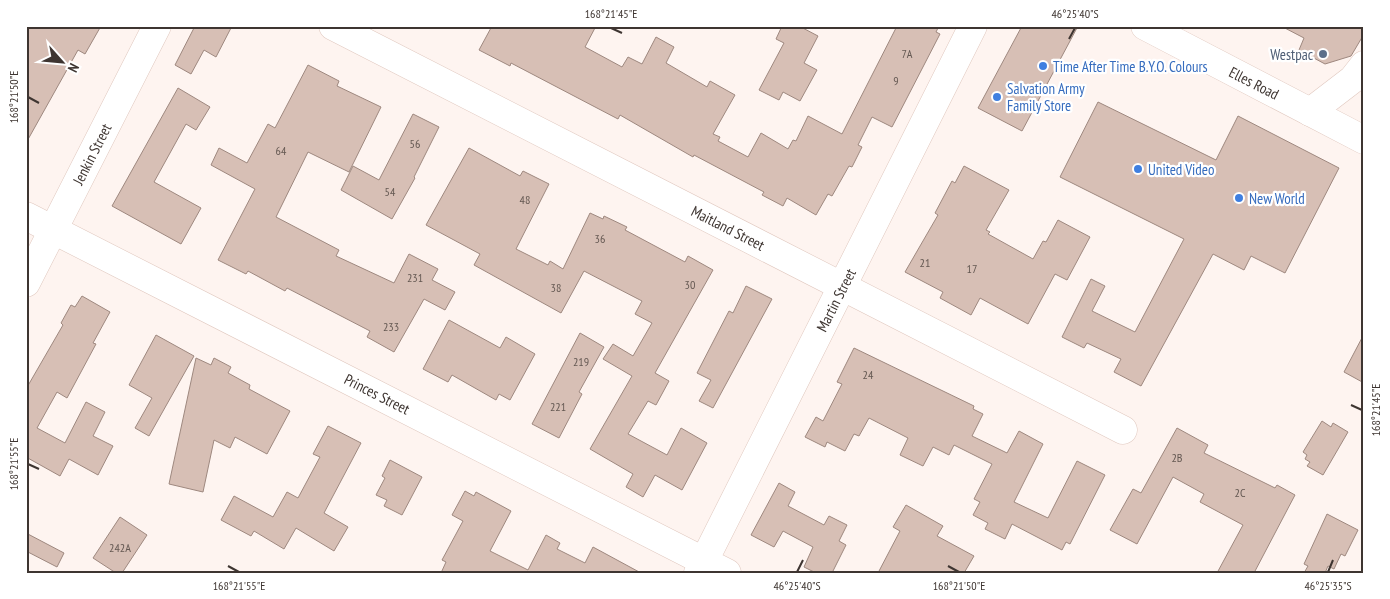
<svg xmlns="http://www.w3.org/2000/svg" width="1390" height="599" viewBox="0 0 1390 599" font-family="'PT Sans Narrow',sans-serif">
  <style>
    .building { fill: #d7bfb5; stroke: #9e887f }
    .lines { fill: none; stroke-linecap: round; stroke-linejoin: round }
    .minor-casing { stroke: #e0c8bf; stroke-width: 29 }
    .major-casing { stroke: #e0c8bf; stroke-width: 29 }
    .minor { stroke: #fff; stroke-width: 28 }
    .major { stroke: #fff; stroke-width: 28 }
    .ticks { fill: none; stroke: #3e3531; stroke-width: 2 }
    .service-dot { fill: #5c6f8a; stroke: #fff; stroke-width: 2 }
    .shop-dot { fill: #3f7fe0; stroke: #fff; stroke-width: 2 }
    .labels { text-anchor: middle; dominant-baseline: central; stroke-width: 4.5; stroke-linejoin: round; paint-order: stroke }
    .number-label { font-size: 12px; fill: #645852 }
    .service-label { font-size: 15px; fill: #4e5e75; stroke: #fff; text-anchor: end }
    .shop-label { font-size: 15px; fill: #366cbe; stroke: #fff; text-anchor: start }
    .street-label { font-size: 15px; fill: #3e3531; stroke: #fff }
    .neatline { fill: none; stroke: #3e3531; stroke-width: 2 }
    .ticks-label { font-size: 12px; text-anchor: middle; fill: #3e3531 }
  </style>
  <rect width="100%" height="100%" fill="#fef4f0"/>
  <path class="building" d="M 26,26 L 101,26 L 85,54 L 78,50 L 26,143 Z
    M 195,26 L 232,26 L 216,57 L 204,50 L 191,74 L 175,65 Z
    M 492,26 L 596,26 L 585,47 L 622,67 L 628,57 L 642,64 L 656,37 L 674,47 L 666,63 L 707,87 L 710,81 L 735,95 L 713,134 L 720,137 L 718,141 L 748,157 L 761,133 L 788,149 L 793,140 L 796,141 L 808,116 L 842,134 L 897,26 L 939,26 L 936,32 L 940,34 L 892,127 L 872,117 L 858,145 L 862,147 L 852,167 L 849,166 L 832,196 L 828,194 L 816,215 L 787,198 L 783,206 L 762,195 L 764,192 L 694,155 L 693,157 L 620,115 L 618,119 L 511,63 L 510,66 L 479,50 Z
    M 782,26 L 799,26 L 818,36 L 804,63 L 817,70 L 800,101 L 783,92 L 779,100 L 759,90 L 784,43 L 776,39 Z
    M 1022,26 L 1078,26 L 1022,131 L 978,108 Z
    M 1281,26 L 1364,26 L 1364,34 L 1351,56 L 1325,64 L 1299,50 L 1304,38 Z
    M 308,65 L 339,81 L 337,86 L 381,107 L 349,172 L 308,152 L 276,217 L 339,250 L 336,256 L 394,283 L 409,254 L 438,269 L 432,280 L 455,292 L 445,310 L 424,299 L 394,352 L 367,337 L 370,331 L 287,288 L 285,291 L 248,271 L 246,274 L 218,260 L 255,189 L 211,165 L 219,148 L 247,163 L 268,124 L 275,128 Z
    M 178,88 L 210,107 L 196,130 L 186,124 L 154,182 L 201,208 L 181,244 L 112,206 Z
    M 1098,102 L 1216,160 L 1238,116 L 1339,168 L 1285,273 L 1251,256 L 1244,270 L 1213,254 L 1141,386 L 1114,372 L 1121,359 L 1087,343 L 1084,348 L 1062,337 L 1091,279 L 1105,286 L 1092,311 L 1135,332 L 1184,239 L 1060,177 Z
    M 413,114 L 439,127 L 414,177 L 415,178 L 392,219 L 341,190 L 353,166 L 379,180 Z
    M 469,148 L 520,176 L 523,171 L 549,184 L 516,249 L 548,265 L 550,261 L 563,269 L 590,213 L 603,219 L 604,216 L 627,227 L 625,230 L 685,262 L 688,256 L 713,270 L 655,373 L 669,381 L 656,405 L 648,401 L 628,434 L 667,455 L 681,428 L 707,443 L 682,490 L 655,475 L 643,497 L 626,487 L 633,474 L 590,449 L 632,376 L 603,359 L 613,344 L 633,356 L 652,323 L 635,314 L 642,301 L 584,271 L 561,313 L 474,265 L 480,254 L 426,225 Z
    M 964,166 L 1009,190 L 986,230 L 990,232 L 988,234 L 1033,259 L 1043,241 L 1046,242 L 1058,220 L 1090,237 L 1067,280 L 1055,274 L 1028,324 L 980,298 L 971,315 L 940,298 L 943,292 L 905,272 L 938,215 L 935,213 L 952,181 L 955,183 Z
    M 746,286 L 772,299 L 713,408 L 699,401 L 711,380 L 697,373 L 729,311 L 733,313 Z
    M 82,296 L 110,312 L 93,343 L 96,344 L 67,398 L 57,392 L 37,428 L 65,443 L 86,402 L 105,412 L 93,436 L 113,446 L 98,475 L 69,459 L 60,476 L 26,457 L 26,389 L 63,325 L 61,323 L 71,305 L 75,307 Z
    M 449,320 L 500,348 L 506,337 L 535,354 L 510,400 L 499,394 L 496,400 L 452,375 L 448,382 L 423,369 Z
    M 580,333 L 604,347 L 579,392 L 582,394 L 559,438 L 532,424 Z
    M 1364,334 L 1364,383 L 1344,372 Z
    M 156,335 L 194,356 L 149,436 L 135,428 L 152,398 L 129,385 Z
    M 854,348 L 974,406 L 973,409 L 983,414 L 972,436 L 1007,453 L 1019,431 L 1043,444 L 1014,502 L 1048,518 L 1077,461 L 1105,475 L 1070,544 L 1066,542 L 1062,550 L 1012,524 L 1005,539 L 985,529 L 988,523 L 973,515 L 980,502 L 974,499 L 992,464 L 954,445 L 949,455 L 933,447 L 923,466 L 900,455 L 908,438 L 869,418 L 859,436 L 854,434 L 845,451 L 827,442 L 825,447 L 805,437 L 816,417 L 823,421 L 842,384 L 837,382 Z
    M 196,358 L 211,365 L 214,358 L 231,367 L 228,373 L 250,385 L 249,389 L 290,411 L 267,454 L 235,437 L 230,448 L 214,440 L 203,492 L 169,484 Z
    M 1322,421 L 1331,427 L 1333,423 L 1348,432 L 1323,475 L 1307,466 L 1310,462 L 1305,459 L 1307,455 L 1303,452 Z
    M 328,426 L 361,443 L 324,513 L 348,527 L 334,551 L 296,528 L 284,549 L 254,531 L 251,536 L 221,520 L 234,496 L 273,517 L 287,492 L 298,498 L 320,457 L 313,454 Z
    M 1177,428 L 1208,445 L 1204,453 L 1275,488 L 1277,485 L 1295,495 L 1254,573 L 1217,573 L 1243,525 L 1200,502 L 1204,494 L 1173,477 L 1137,544 L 1110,530 L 1133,489 L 1141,493 Z
    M 390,460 L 422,477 L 402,515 L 384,506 L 387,500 L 376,495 L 385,478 L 382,476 Z
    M 779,483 L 795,492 L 788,506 L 824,525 L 829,516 L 847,525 L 839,541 L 846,545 L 832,573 L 816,573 L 804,567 L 813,547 L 783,531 L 774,547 L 751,535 Z
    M 465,491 L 474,496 L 476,492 L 511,511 L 490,551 L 528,570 L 546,535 L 560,543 L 557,549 L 585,563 L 593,547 L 641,573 L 441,573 L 446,562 L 442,560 L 463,521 L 452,515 Z
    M 906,505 L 943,526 L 937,536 L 974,556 L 964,573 L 878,573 L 900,531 L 893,527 Z
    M 1327,514 L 1358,530 L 1345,556 L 1341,554 L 1334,569 L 1328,566 L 1325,573 L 1304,573 L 1308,566 L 1304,564 Z
    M 120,517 L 147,535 L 122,573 L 116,573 L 93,558 Z
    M 26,533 L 64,553 L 57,567 L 26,551 Z"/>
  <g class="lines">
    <defs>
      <path id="minor" d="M 333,26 L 1123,430
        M 1310,112 L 1353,79 L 1364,65
        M 26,216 L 727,573
        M 26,283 L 157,26
        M 698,573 L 973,26"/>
      <path id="major" d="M 1145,26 L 1364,140"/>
    </defs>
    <use href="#minor" class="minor-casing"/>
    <use href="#major" class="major-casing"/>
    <use href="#minor" class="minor"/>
    <use href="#major" class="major"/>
  </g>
  <path class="ticks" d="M 611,28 L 622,33M 1069,39 L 1075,28M 28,97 L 39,103M 1351,405 L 1362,410M 28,464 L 39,469M 228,566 L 239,572M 948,566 L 959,572M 797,572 L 803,560M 1328,572 L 1333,560"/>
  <circle class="service-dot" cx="1323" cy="54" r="5"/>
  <g class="shop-dot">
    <circle cx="1043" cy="66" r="5"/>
    <circle cx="997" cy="97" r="5"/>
    <circle cx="1138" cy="169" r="5"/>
    <circle cx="1239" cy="198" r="5"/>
  </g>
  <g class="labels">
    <g class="number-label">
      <text x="907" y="53">7A</text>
      <text x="896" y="80">9</text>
      <text x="415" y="143">56</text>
      <text x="281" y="150">64</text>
      <text x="390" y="191">54</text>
      <text x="525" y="199">48</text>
      <text x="600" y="238">36</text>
      <text x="925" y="262">21</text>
      <text x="972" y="268">17</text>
      <text x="415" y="277">231</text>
      <text x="690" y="284">30</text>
      <text x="556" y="287">38</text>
      <text x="391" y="326">233</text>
      <text x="581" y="361">219</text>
      <text x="868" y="374">24</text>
      <text x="558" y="406">221</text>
      <text x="1177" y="457">2B</text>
      <text x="1240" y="492">2C</text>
      <text x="120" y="547">242A</text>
    </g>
    <g class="service-label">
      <text x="1313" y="54">Westpac</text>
    </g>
    <g class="shop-label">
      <text x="1053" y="66">Time After Time B.Y.O. Colours</text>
      <text x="1007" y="88">Salvation Army<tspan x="1007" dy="17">Family Store</tspan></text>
      <text x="1148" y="169">United Video</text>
      <text x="1249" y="198">New World</text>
    </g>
    <g class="street-label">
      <text transform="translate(1254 83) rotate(27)">Elles Road</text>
      <text transform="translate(92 154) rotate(-63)">Jenkin Street</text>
      <text transform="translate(728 228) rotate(27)">Maitland Street</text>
      <text transform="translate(836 300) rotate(-63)">Martin Street</text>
      <text transform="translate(377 394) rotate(27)">Princes Street</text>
    </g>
  </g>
  <rect width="1390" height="599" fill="none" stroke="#ffffff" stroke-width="55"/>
  <g transform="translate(62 62) rotate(117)" stroke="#ffffff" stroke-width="4" paint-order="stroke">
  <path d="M0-4L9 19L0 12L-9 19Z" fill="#3e3531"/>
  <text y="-8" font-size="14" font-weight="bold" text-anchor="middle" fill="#3e3531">N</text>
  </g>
  <rect x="28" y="28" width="1334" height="544" class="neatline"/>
  <g class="ticks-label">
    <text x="611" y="18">168°21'45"E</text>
    <text x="1075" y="18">46°25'40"S</text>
    <text transform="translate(14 97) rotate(-90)" y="4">168°21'50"E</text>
    <text transform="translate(1376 410) rotate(-90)" y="4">168°21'45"E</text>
    <text transform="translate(14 464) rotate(-90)" y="4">168°21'55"E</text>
    <text x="239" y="590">168°21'55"E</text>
    <text x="797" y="590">46°25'40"S</text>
    <text x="959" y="590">168°21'50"E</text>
    <text x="1328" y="590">46°25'35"S</text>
  </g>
</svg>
